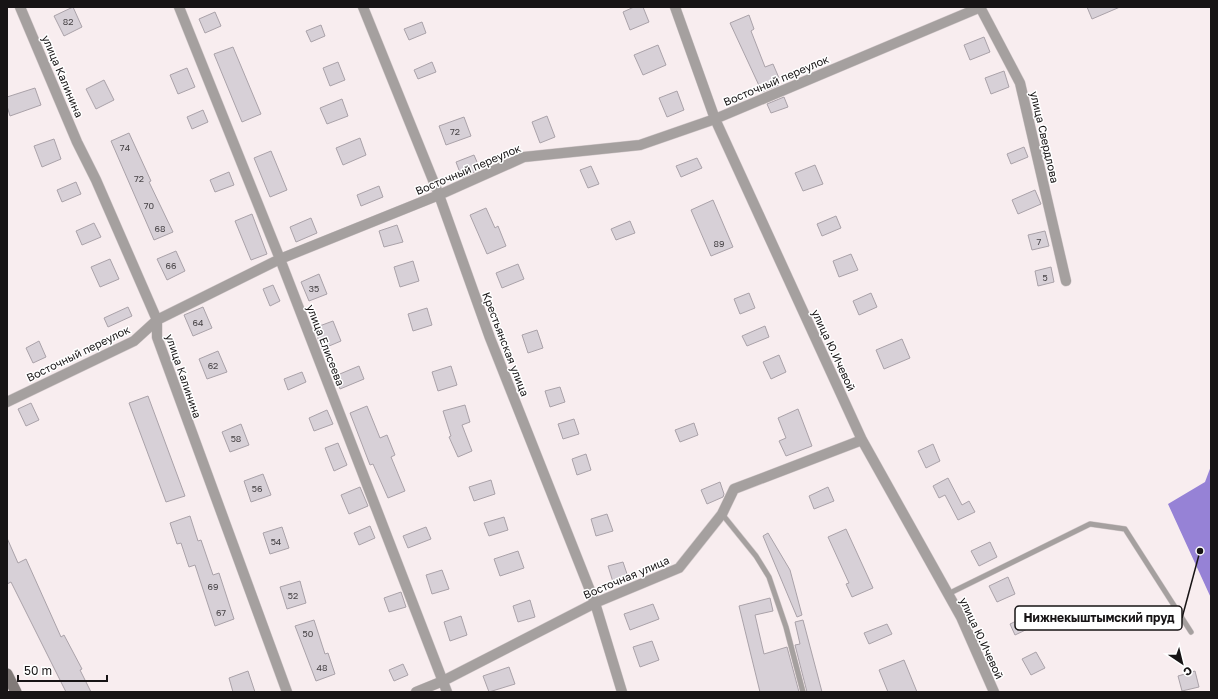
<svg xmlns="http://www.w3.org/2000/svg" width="1218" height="699" viewBox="0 0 1218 699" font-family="'Golos Text',sans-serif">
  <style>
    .water { fill: #9682d6 }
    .building { fill: #d7d0d7; stroke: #aaa2a9 }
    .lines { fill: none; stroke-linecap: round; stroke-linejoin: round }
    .service-casing { stroke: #d4cacc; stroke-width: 6 }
    .minor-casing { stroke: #d4cacc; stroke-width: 11 }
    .secondary-casing { stroke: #d4cacc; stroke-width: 12 }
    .service { stroke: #a5a09f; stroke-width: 5 }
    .minor { stroke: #a5a09f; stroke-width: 10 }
    .secondary { stroke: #817a78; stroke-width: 11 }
    .labels { text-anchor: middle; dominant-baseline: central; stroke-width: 3; stroke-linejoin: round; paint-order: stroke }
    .number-label { font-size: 9px; fill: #474346 }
    .street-label { font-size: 11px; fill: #171415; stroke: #fff }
    .leader { fill: none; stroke: #171415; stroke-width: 1.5 }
    .callout-dot { fill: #171415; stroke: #fff; stroke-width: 1.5 }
    .callout { fill: #fff; stroke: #171415; stroke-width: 1.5 }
    .callout-label { font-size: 12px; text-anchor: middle; font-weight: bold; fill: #171415 }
  </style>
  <rect width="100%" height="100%" fill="#f8edef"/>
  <path class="water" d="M 1211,466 L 1211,598 L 1168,504 L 1205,482 Z"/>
  <path class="building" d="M 73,7 L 82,27 L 64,36 L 54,16 Z
    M 634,7 L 643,7 L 649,22 L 630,30 L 623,12 Z
    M 1087,7 L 1120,7 L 1092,19 Z
    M 215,12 L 221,26 L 205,33 L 199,19 Z
    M 749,15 L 754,29 L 751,31 L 765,67 L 773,64 L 779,78 L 776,79 L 779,85 L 762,92 L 730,23 Z
    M 422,22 L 426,33 L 409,40 L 404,29 Z
    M 321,25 L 325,36 L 311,42 L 306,31 Z
    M 984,37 L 990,52 L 970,60 L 964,45 Z
    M 658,45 L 666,65 L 643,75 L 634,55 Z
    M 233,47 L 261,114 L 242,122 L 214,54 Z
    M 338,62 L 345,80 L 330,86 L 323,68 Z
    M 432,62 L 436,72 L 418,79 L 414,70 Z
    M 187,68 L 195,87 L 178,94 L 170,75 Z
    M 1004,71 L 1009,87 L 991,94 L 985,78 Z
    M 104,80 L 114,100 L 96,109 L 86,89 Z
    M 35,88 L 41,105 L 10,116 L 7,106 L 7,97 Z
    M 677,91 L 684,110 L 667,117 L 659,98 Z
    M 784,97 L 788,107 L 771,113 L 767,104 Z
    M 342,99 L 348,116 L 327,124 L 320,108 Z
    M 203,110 L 208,122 L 192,129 L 187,117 Z
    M 547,116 L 555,137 L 540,143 L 532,122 Z
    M 464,117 L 471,136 L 446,145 L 439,126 Z
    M 129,133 L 151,181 L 149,182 L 173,232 L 154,240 L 111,141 Z
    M 360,138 L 366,155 L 343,165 L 336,148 Z
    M 54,139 L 61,159 L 42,167 L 34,146 Z
    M 1024,147 L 1028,157 L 1011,164 L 1007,154 Z
    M 271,151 L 287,190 L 270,197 L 254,158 Z
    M 474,155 L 480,169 L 462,178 L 456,162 Z
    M 697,158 L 702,168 L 681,177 L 676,166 Z
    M 815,165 L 823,184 L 803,191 L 795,173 Z
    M 591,166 L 599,184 L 588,188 L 580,170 Z
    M 229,172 L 234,185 L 215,192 L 210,180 Z
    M 76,182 L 81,194 L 62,202 L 57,190 Z
    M 379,186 L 383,197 L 361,206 L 357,195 Z
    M 1035,190 L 1041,204 L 1018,214 L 1012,200 Z
    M 713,200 L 733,247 L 711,256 L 691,210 Z
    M 486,208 L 495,228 L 498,226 L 506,246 L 487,254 L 470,215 Z
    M 252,214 L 267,254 L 251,260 L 235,221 Z
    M 836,216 L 841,228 L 822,236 L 817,224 Z
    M 311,218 L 317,233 L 296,242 L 290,227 Z
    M 630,221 L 635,233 L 616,240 L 611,229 Z
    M 94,223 L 101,237 L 82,245 L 76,231 Z
    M 397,225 L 403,242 L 384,247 L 379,231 Z
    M 1045,231 L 1049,246 L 1032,250 L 1028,235 Z
    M 176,251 L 185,271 L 167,280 L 157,259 Z
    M 851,254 L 858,270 L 839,277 L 833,261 Z
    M 110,259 L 119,279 L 100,287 L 91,267 Z
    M 413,261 L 419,281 L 400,287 L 394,267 Z
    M 518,264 L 524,279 L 502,288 L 496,273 Z
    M 1051,267 L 1054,282 L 1038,286 L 1035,271 Z
    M 319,274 L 327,294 L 309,301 L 301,282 Z
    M 273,285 L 280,301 L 270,306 L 263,289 Z
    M 749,293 L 755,308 L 740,314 L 734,299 Z
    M 871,293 L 877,307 L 859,315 L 853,301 Z
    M 128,307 L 132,316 L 108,327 L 104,318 Z
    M 203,307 L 212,328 L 193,336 L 184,315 Z
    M 427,308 L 432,325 L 413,331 L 408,314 Z
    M 333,321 L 341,341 L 322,349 L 314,328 Z
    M 765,326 L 769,337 L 747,346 L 742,336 Z
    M 537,330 L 543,348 L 528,353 L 522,335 Z
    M 902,339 L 910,358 L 884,369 L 876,350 Z
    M 39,341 L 46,357 L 33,363 L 26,348 Z
    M 218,351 L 227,372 L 207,379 L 199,359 Z
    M 779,355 L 786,372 L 771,379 L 763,362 Z
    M 359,366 L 364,379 L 340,389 L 335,376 Z
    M 451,366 L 457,385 L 438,391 L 432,372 Z
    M 302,372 L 306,382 L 288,390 L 284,379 Z
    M 560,387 L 565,402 L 550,407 L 545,391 Z
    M 148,396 L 185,496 L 166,502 L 129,403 Z
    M 31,403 L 39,420 L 26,426 L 18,409 Z
    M 465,405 L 470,422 L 462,425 L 472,451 L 458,457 L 449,437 L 451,436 L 443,411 Z
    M 367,406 L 380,438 L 387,435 L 395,455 L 391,457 L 405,491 L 388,498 L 373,464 L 370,465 L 350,413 Z
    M 798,409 L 812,446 L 786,456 L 779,441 L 786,438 L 778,418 Z
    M 327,410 L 333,424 L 314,431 L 309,418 Z
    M 574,419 L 579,434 L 563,439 L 558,424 Z
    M 694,423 L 698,435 L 680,442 L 675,430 Z
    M 241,424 L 249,445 L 230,452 L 222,432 Z
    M 338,443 L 347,465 L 334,471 L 325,448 Z
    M 933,444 L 940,461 L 926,468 L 918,451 Z
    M 586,454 L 591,470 L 577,475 L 572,459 Z
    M 263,474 L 271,495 L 251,502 L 244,481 Z
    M 948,478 L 962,505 L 969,501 L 975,512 L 958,520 L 945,495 L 939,498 L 933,486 Z
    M 491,480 L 495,494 L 474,501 L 469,487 Z
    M 720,482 L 724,494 L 723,497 L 707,504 L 701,490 Z
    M 360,487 L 368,506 L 349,514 L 341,495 Z
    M 828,487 L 834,501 L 814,509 L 809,496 Z
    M 607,514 L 613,531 L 596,536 L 591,519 Z
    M 190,516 L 198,541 L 201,540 L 213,575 L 219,573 L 234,619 L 215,626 L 195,565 L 189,567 L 181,543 L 177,544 L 170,523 Z
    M 504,517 L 508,530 L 489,536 L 484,523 Z
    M 370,526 L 375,538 L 359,545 L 354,533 Z
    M 282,527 L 289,548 L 270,554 L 263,533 Z
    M 426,527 L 431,539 L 408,548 L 403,536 Z
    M 846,529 L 873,588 L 852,597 L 846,584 L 849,583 L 828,537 Z
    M 768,533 L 790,570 L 802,615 L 797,617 L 763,536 Z
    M 7,538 L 18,563 L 26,559 L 61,637 L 64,635 L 82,669 L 80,670 L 91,692 L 66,692 L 11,582 L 7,584 Z
    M 990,542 L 997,557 L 979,566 L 971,551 Z
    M 518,551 L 524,568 L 500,576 L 494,559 Z
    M 623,562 L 628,577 L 613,582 L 608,566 Z
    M 442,570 L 449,589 L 432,594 L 426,575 Z
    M 1008,577 L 1015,594 L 997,602 L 989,586 Z
    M 300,581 L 306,603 L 287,609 L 280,587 Z
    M 401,592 L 406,607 L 389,612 L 384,598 Z
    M 770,598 L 773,611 L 755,615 L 764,654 L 787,647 L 799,692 L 760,692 L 739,606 Z
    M 530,600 L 535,617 L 518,622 L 513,606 Z
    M 653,604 L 659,619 L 630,630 L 624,614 Z
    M 1031,614 L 1036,625 L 1015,635 L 1010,624 Z
    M 461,616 L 467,635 L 450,641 L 444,622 Z
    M 314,620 L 325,654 L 328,653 L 335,674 L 316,681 L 295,626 Z
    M 803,620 L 822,692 L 807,692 L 795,645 L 800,644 L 795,622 Z
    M 887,624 L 892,634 L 869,644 L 864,633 Z
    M 652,641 L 659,660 L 640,667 L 633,647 Z
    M 1036,652 L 1045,668 L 1031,675 L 1022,659 Z
    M 904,660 L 917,692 L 888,692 L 879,670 Z
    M 403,664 L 408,675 L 394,681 L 389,670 Z
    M 509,667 L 515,684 L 489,692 L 483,676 Z
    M 248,671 L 255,692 L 233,692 L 229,678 Z
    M 1195,671 L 1199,687 L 1182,691 L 1178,676 Z"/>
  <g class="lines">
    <defs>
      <path id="service" d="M 722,514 L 756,556 L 769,577 L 786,627 L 803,692
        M 948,594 L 1090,524 L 1125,529 L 1191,632"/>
      <path id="minor" d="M 20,7 L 77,142 L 96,180 L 157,320 L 157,337 L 287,692
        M 179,7 L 280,259 L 447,692
        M 363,7 L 439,195 L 490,338 L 595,603 L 622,692
        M 675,7 L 715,119 L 862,440 L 961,617 L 994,692
        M 980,7 L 1020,83 L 1066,281
        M 7,402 L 134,341 L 157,320 L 280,259 L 439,195 L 524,157 L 640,145 L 715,119 L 981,7
        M 416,692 L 443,681 L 595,603 L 679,568 L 722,514 L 734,489 L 862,440"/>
      <path id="secondary" d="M 7,674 L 16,692"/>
    </defs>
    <use href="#service" class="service-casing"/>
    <use href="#minor" class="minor-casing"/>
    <use href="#secondary" class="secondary-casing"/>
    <use href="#service" class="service"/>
    <use href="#minor" class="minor"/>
    <use href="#secondary" class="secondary"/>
  </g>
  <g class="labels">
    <g class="number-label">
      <text x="68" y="21">82</text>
      <text x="455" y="131">72</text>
      <text x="125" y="147">74</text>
      <text x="139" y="178">72</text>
      <text x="149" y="205">70</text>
      <text x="160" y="228">68</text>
      <text x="1039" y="241">7</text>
      <text x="719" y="243">89</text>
      <text x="171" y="265">66</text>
      <text x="1045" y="277">5</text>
      <text x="314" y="288">35</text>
      <text x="198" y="322">64</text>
      <text x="213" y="365">62</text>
      <text x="236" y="438">58</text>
      <text x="257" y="488">56</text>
      <text x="276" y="541">54</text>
      <text x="213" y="586">69</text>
      <text x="293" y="595">52</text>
      <text x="221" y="612">67</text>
      <text x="308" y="633">50</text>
      <text x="322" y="667">48</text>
    </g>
    <g class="street-label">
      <text transform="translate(63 76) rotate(67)">улица Калинина</text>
      <text transform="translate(776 80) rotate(-23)">Восточный переулок</text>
      <text transform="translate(1045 137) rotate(77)">улица Свердлова</text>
      <text transform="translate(468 169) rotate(-23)">Восточный переулок</text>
      <text transform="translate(506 344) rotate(69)">Крестьянская улица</text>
      <text transform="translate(326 345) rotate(69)">улица Елисеева</text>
      <text transform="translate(834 350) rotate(65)">улица Ю.Ичевой</text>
      <text transform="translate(78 353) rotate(-26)">Восточный переулок</text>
      <text transform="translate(184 376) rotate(71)">улица Калинина</text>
      <text transform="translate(626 577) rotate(-23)">Восточная улица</text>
      <text transform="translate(982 638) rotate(65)">улица Ю.Ичевой</text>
    </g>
  </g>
  <path class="leader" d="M1200 551L1182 618"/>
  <circle class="callout-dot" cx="1200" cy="551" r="4"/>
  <rect class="callout" x="1015" y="606" width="167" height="24" rx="4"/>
  <g class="callout-label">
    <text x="1099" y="622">Нижнекыштымский пруд</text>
  </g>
  <rect width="1218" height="699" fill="none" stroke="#171415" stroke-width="16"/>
  <g transform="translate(1182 663) rotate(145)" stroke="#ffffff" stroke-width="3" paint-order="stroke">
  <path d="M0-3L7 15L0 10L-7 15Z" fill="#171415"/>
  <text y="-6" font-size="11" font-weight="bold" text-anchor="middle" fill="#171415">С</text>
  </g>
  <path d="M18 675v6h89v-6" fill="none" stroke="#171415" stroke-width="2"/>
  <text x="24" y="675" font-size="12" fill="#171415" stroke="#ffffff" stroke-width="3" paint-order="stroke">50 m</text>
</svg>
